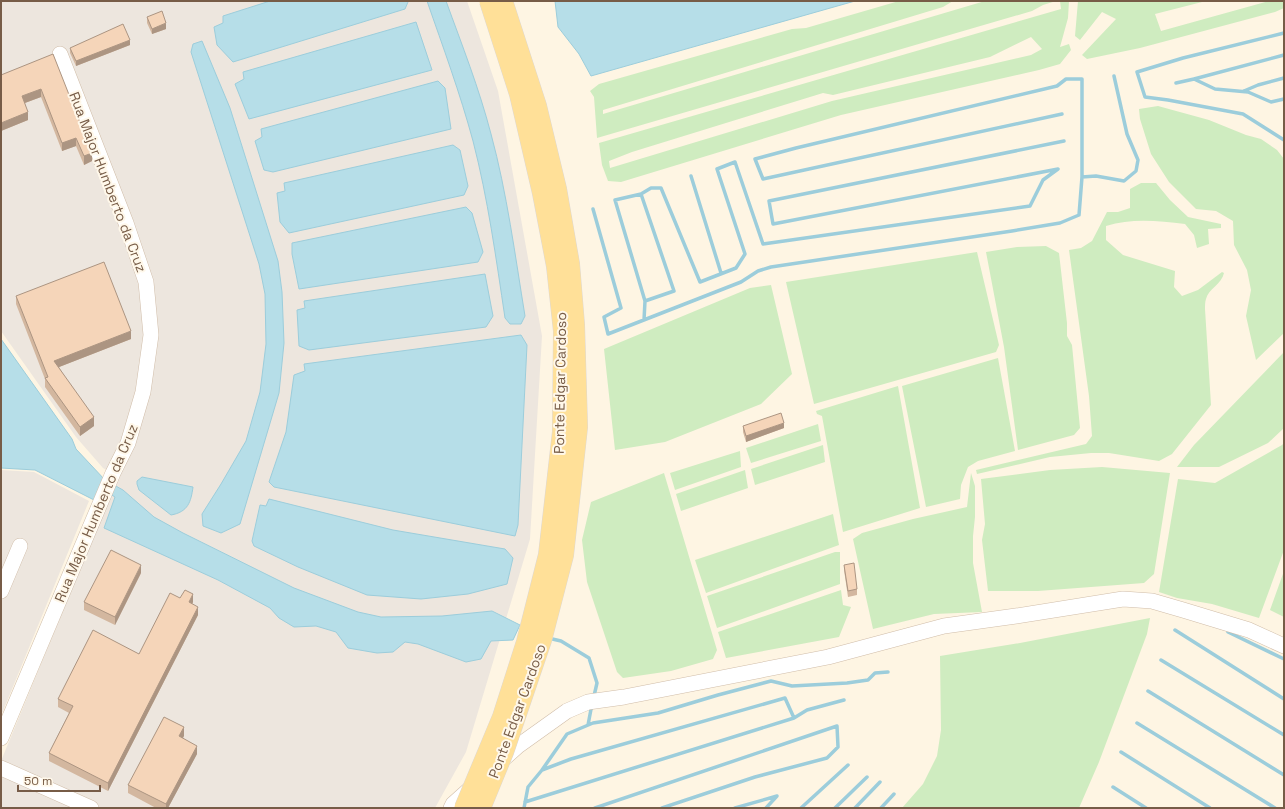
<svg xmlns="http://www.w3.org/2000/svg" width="1285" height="809" viewBox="0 0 1285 809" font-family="'Space Grotesk',sans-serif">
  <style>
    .industrial { fill: #ede6de }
    .green { fill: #cfecc0; fill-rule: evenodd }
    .water { fill: #b6dee8; stroke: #9ccddb }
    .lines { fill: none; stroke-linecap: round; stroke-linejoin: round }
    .stream { stroke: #9ccddb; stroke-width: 3.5 }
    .minor-casing { stroke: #d0bda9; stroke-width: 16 }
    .minor { stroke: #fff; stroke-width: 15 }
    .major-bridge-casing { stroke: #ded8d3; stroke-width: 20; stroke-linecap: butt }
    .major-bridge { stroke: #ffe098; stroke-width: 19 }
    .wall { fill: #d3b79f }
    .shaded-wall { fill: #ac9582 }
    .building { fill: #f5d5b9; stroke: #ac9582 }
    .labels { text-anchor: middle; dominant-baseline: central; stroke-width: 4; stroke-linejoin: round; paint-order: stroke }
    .street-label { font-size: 14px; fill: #775c47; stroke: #fff8ea }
  </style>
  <rect width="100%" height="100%" fill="#fef5e3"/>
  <path class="industrial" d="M 1,1 L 467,1 L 498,91 L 542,336 L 530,539 L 466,752 L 435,808 L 1,808 L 1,761 L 118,477 L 103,468 L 76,437 L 1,331 Z
    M 1,470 L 34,472 L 89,501 L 1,716 Z"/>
  <path class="green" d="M 899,1 L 953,1 L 943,7 L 603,110 L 603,114 L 985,1 L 1056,1 L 1043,5 L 1032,11 L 597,138 L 594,97 L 590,91 L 599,84 L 792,29 L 806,28 Z
    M 1060,1 L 1069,1 L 1068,18 L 1060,47 L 1069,44 L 1071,50 L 1060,64 L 1039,70 L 841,115 L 621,182 L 608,181 L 602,165 L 599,143 L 1061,9 ZM 1031,37 L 1042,49 L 1031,55 L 832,101 L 610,168 L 609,161 L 632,152 L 823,93 L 833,95 L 990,57 Z
    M 1078,1 L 1206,1 L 1155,14 L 1161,31 L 1269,1 L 1284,1 L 1284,8 L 1275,12 L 1140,48 L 1087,59 L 1082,55 L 1116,19 L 1102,12 L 1080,40 L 1075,36 Z
    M 1158,106 L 1209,120 L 1246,135 L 1261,139 L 1277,150 L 1284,159 L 1284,333 L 1256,360 L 1246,316 L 1251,290 L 1247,270 L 1234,245 L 1233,221 L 1216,211 L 1196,209 L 1169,182 L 1151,154 L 1140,119 L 1139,109 Z
    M 1141,183 L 1156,183 L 1170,200 L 1188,217 L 1221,224 L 1221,228 L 1208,229 L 1209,244 L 1197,248 L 1194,235 L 1185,224 C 1158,221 1132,218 1106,226 L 1106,240 L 1123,255 L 1175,271 L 1174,287 L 1182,296 L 1198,290 L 1222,272 L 1224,273 C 1222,284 1208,289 1206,299 C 1205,302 1205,305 1205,309 L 1211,405 L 1172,454 L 1159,461 L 1109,453 L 1091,453 L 1050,457 L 977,474 L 976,470 L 1086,444 L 1092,436 L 1089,396 L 1069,250 L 1081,248 L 1092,241 L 1107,212 L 1118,212 L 1130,208 L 1130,189 Z
    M 1046,246 L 1059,253 L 1067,323 L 1067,336 L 1072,345 L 1080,428 L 1074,435 L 1018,450 L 1004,347 L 986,252 L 1017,247 Z
    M 977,252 L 999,345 L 996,352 L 814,404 L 786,282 Z
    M 771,285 L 792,374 L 761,404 L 665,442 L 615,450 L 604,349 L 750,288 Z
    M 1284,352 L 1284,428 L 1268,443 L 1219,467 L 1177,467 L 1194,445 Z
    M 998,358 L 1015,451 L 978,461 L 968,467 L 961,485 L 960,499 L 926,507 L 902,386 Z
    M 898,386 L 920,508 L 843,532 L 822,416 L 817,414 L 816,411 Z
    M 818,424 L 821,441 L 751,463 L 746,448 Z
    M 1284,443 L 1284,550 L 1259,618 L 1212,604 L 1177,598 L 1159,592 L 1178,479 L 1215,483 L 1282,445 Z
    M 823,445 L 825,462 L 755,485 L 751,469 Z
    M 740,451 L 741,467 L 675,490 L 670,473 Z
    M 1102,467 L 1170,473 L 1154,574 L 1144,583 L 1038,591 L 988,591 L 982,540 L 985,524 L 981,479 L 1050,470 Z
    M 745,470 L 748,488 L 681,511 L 676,494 Z
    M 664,473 L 717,650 L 713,659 L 671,671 L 623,678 L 617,672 L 587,582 L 582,540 L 591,502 Z
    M 971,473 L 975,486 L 975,517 L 973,536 L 973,563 L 982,612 L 934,614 L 873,629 L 853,539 L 862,533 L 913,519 L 967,507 Z
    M 833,514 L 839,545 L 706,593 L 695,560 Z
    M 835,552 L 840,552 L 840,584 L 717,628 L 707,596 Z
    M 1284,571 L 1284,617 L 1270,610 Z
    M 841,590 L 843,605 L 851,607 L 839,637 L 726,658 L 718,632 Z
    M 1150,618 L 1147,634 L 1099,762 L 1079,808 L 902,808 L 923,784 L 937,756 L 941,730 L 940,656 L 1020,643 Z"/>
  <path class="water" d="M 270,1 L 408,1 L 408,2 L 405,9 L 233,62 L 217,45 L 214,27 L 223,23 L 223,16 Z
    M 427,1 L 446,1 C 462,45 479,88 491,134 C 507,193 515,255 525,316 L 521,324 L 510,324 L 505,318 C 496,258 488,199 473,141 C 460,93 443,47 427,1 Z
    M 555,1 L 855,1 L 591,76 L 579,54 L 558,27 Z
    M 416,22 L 432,70 L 249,119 L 235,84 L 244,79 L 243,72 Z
    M 202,41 L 230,108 L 278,261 L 282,292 L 284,343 L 279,393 L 240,524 L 221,533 L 203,526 L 202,514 L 221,484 L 246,441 L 260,392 L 266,344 L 265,294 L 259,264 L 191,52 L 193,44 Z
    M 438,81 L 445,88 L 451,129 L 273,172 L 264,170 L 255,141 L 262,137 L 261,129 Z
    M 453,145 L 460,150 L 468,186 L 464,195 L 289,233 L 280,222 L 277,193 L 285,191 L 284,183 Z
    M 466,207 L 472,213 L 483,252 L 478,262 L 299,289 L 292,254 L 292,243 Z
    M 485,274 L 493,316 L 486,327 L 309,350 L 299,346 L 297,310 L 305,308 L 304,301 Z
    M 521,335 L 527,345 L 518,525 L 515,536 L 274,487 L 269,482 L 286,432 L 294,375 L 305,371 L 304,364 Z
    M 1,339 L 72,439 L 76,449 L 105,480 L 123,490 L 154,517 L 183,533 L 294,588 L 358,612 L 381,617 L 442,616 L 492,611 L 520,625 L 513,640 L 491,641 L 481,659 L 466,662 L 418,644 L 405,642 L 393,652 L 377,653 L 348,648 L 336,632 L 316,626 L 294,627 L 279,618 L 270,608 L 218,580 L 104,528 L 115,497 L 102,489 L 96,501 L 35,470 L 1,468 Z
    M 142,477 L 193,487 C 191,502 188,512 171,515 L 139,490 L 137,484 L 137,481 Z
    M 269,499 L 393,530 L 505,549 L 513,558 L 507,584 L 468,594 L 421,599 L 367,595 L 298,567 L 254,546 L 252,541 L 260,505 L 266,506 Z"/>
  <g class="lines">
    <path class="stream" d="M 1284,33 L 1183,58 L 1137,72 L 1145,97 L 1168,100 L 1243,114 L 1284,140
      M 1194,79 L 1284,55
      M 1176,83 L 1194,79 L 1215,89 L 1248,92 L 1271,102 L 1284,99
      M 1244,91 L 1258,85 L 1284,78
      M 691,176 L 721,273
      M 1082,177 L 1096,176 L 1124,181 L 1136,171 L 1138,160 L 1127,134 L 1114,76
      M 641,194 L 615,200 L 645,301 L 644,320
      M 593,209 L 621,308 L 604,317 L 608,334 L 741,282 L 758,271 L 771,267 L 1012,231 L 1060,223 L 1079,215 L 1082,177 L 1082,79 L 1066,79 L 1057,86 L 796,148 L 755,159 L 763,179 L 1062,114
      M 645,301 L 674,291 L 641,194 L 651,188 L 661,188 L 700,282 L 736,268 L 745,254 L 717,169 L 735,162 L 763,244 L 1030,206 L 1043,180 L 1058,169 L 773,224 L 769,201 L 1064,141
      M 1175,630 L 1284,699
      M 1228,632 L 1284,659
      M 548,638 L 561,641 L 589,658 L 597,683 L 594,696
      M 1161,660 L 1284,735
      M 1148,691 L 1284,775
      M 794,718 L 785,698 L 571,759 L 542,770 L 567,734 L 593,723 L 658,713 L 718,695 L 771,681 L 792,686 L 847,683 L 868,680 L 875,673 L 888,672
      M 1137,723 L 1275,808
      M 588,725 L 592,704
      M 1121,752 L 1210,808
      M 1113,787 L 1146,808
      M 525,802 L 794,718 L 807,710 L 844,700
      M 524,808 L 528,787 L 542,770
      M 595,808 L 837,726 L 838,747 L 827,758 L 755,777 L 662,808
      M 735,808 L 777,796 L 766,808
      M 801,808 L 848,765
      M 835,808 L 867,777
      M 855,808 L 880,782
      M 881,808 L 894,794"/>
    <defs>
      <path id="minor" d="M 1,591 L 20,546
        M 1,738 L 113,473 L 128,443 L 143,392 L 151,335 L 146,282 L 126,223 L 60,54
        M 500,762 L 518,746 L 567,711 L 588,702 L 624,697 L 828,657 L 944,626 L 1016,616 L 1123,599 L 1152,601 L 1183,610 L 1249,630 L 1284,646
        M 1,768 L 91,808
        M 451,808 L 453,804 L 472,787"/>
    </defs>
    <use href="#minor" class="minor-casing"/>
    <use href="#minor" class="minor"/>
    <defs>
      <path id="major-bridge" d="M 464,808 L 502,717 L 526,642 L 548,555 L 562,432 L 563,331 L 556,266 L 542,193 L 519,94 L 489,1
        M 481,808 L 504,752 L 542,640 L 564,555 L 578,427 L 575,325 L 570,264 L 557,189 L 537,106 L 503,1"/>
    </defs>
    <use href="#major-bridge" class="major-bridge-casing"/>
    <use href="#major-bridge" class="major-bridge"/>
  </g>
  <path class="wall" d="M 147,17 L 166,29 L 152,34 L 147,23 Z
    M 130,45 L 76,66 L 70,53 L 70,48 Z
    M 53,54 L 92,161 L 84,165 L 76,146 L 62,151 L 41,97 L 25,103 L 28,120 L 1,131 Z
    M 16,296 L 131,339 L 59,367 L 94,426 L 80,436 L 45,387 L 45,379 L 16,304 Z
    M 743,426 L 784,428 L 746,442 L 743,432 Z
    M 844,565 L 857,589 L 857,595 L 848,597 L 844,570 Z
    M 141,573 L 115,625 L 84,610 L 84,602 Z
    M 180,598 L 193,602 L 192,604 L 198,615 L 108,791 L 49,761 L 49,753 L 69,713 L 58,707 L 58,699 L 139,654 Z
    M 184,736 L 183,738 L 197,754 L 168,808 L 156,808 L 128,793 L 128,785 Z"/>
  <path class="shaded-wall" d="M 166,23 L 166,29 L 152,34 L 152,29 Z
    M 130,40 L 130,45 L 76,66 L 76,61 Z
    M 41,89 L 41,97 L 22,104 L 22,96 Z
    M 28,112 L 28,120 L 1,131 L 1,123 Z
    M 76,138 L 76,146 L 62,151 L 62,143 Z
    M 92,153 L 92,161 L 84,165 L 84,156 Z
    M 131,331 L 131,339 L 54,369 L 54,361 Z
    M 94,417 L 94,426 L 80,436 L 80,427 Z
    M 784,423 L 784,428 L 746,442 L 746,436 Z
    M 141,565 L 141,573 L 115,625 L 115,617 Z
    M 193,594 L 193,602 L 189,611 L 189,602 Z
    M 198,607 L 198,615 L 108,791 L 108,783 Z
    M 184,727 L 184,736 L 179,745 L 179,736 Z
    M 197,746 L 197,754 L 168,808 L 166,808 L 166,804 Z"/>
  <path class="building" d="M 162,11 L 166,23 L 152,29 L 147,17 Z
    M 123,24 L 130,40 L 76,61 L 70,48 Z
    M 53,54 L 92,153 L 84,156 L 76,138 L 62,143 L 41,89 L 22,96 L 28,112 L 1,123 L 1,75 Z
    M 104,262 L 131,331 L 54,361 L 94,417 L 80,427 L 45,378 L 48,377 L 16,296 Z
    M 781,413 L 784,423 L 746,436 L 743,426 Z
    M 111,550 L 141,565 L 115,617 L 84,602 Z
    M 854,563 L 857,589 L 848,591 L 844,565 Z
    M 185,590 L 193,594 L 189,602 L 198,607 L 108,783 L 49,753 L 73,706 L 58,699 L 93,630 L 139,654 L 170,593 L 180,598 Z
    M 164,717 L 184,727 L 179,736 L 197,746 L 166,804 L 128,785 Z"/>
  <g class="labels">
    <g class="street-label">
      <text transform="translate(108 182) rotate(69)">Rua Major Humberto da Cruz</text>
      <text transform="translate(560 383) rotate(-89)">Ponte Edgar Cardoso</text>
      <text transform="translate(96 513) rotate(-67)">Rua Major Humberto da Cruz</text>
      <text transform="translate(517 711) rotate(-70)">Ponte Edgar Cardoso</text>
    </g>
  </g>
  <rect width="1285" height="809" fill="none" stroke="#775c47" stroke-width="4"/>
  <path d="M18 785v6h82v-6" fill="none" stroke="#775c47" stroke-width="2"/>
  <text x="24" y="785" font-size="12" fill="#775c47" stroke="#fff8ea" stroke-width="3" paint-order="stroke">50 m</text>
</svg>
